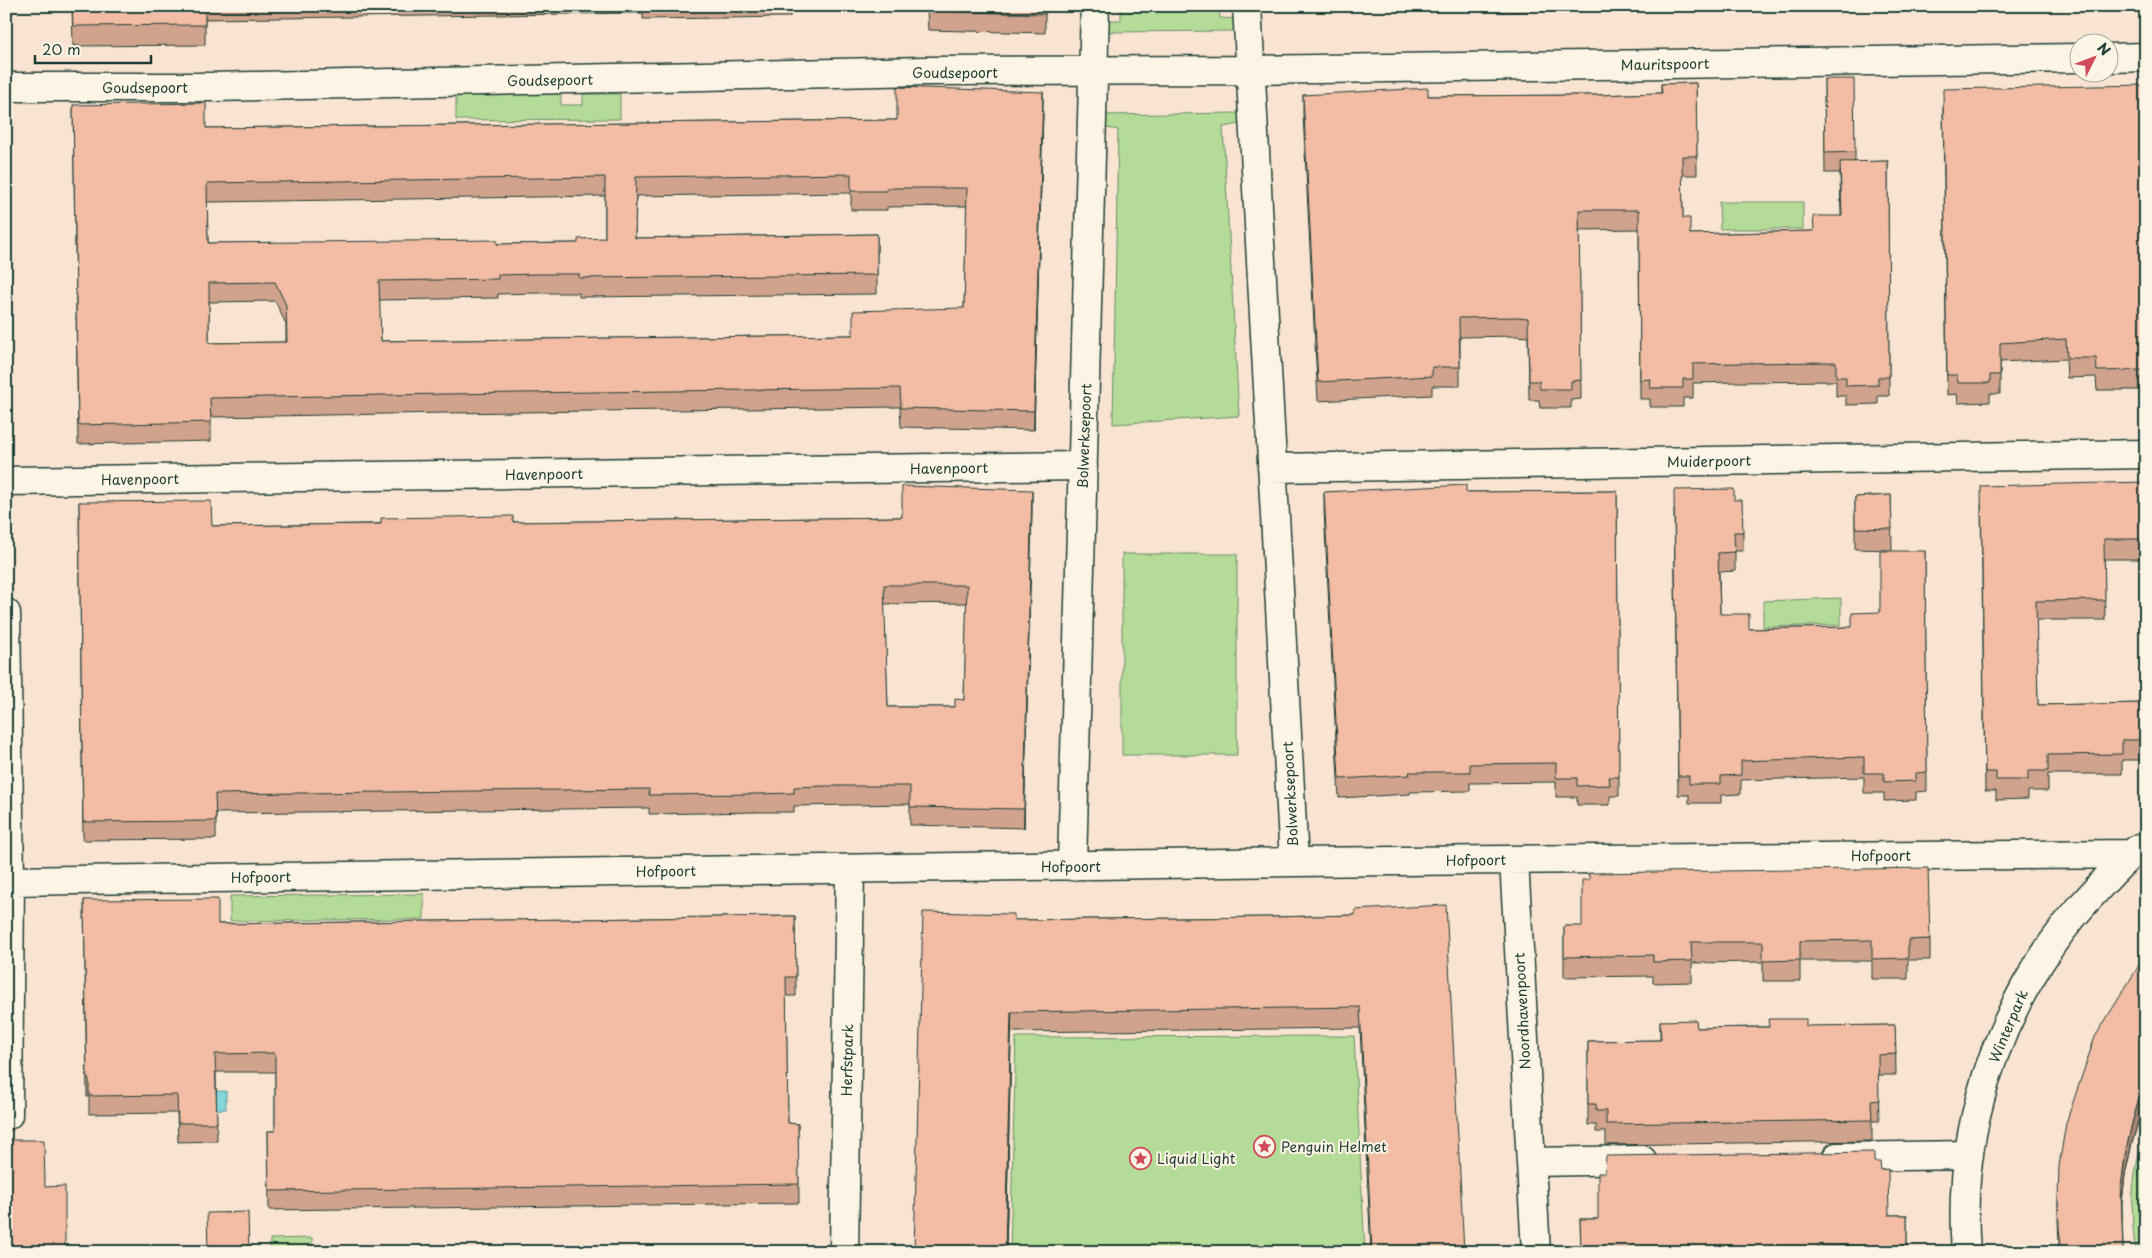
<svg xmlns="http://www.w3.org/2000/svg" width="2152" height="1258" viewBox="0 0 2152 1258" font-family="'Playpen Sans',sans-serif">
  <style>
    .green { fill: #b4dc98; stroke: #6a8c66 }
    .water { fill: #84d6da; stroke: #5c9998 }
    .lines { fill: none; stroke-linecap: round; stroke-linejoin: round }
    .street-casing { stroke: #1f3d34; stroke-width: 31 }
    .street { stroke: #fcf5e5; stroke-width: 28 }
    .wall { fill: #d0a38d; stroke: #1f3d34; fill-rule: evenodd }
    .shaded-wall { fill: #a98473; stroke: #1f3d34 }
    .building { fill: #f2bda4; stroke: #1f3d34; fill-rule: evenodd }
    .labels { text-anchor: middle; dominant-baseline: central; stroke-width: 4; stroke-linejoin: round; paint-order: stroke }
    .street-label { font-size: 14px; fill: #1f3d34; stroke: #fcf5e5 }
    .poi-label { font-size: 14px; fill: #1f3d34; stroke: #fcf5e5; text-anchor: start }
  </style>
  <rect width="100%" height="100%" fill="#f9e4d2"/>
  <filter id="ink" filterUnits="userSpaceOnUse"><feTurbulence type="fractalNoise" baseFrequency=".02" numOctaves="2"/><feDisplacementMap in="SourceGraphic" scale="10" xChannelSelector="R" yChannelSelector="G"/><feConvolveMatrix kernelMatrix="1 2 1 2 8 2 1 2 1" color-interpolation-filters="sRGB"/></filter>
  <g filter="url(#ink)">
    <path class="green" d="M 1121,6 L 1219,6 L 1220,18 L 1238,19 L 1237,31 L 1104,32 L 1104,20 L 1121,20 Z
      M 561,94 L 561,105 L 583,105 L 583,94 L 620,94 L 620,119 L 456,120 L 456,95 Z
      M 1238,113 L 1241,124 L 1223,127 L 1239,416 L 1113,424 L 1118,130 L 1102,127 L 1102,115 Z
      M 1719,202 L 1803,202 L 1803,229 L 1720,229 Z
      M 1122,554 L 1237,554 L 1237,755 L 1122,755 Z
      M 1841,598 L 1841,625 L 1763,627 L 1763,601 Z
      M 424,894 L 424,919 L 230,921 L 230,896 Z
      M 1354,1036 L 1365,1252 L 1010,1252 L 1016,1037 Z
      M 2146,1130 L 2146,1252 L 2136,1252 C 2129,1211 2132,1169 2146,1130 Z
      M 312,1238 L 312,1252 L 270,1252 L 270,1239 Z"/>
    <path class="water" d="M 226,1091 L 226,1109 L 185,1110 L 184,1092 Z"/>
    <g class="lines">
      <defs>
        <path id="street" d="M 1247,6 L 1294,862
          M 2110,58 L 2146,57
          M 6,87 L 212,87 L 925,71 L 1250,70 L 2080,58
          M 1272,468 L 2146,454
          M 6,481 L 1083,466
          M 6,613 L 10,881 L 8,1115
          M 1514,860 L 1536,1252
          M 1072,866 L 1095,6
          M 10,881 L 1294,862 L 2131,854
          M 1837,1157 L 1969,1155
          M 1531,1162 L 1642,1160
          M 844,1252 L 850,869
          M 1966,1252 C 1955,1119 2007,983 2098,888 C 2111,874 2123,860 2139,848"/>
      </defs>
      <use href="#street" class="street-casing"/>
      <use href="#street" class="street"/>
    </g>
    <path class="wall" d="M 72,6 L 1045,6 L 1045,33 L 928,30 L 927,10 L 790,11 L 790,17 L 725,18 L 643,19 L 643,13 L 205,19 L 205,45 L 73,46 Z
      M 1501,6 L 1533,6 L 1533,11 L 1501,12 Z
      M 1612,6 L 1644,6 L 1644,10 L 1612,11 Z
      M 1808,6 L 1840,6 L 1840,8 L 1808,8 Z
      M 1824,79 L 1855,152 L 1855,162 L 1888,161 L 1889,396 L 1878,396 L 1878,404 L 1846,405 L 1846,396 L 1836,396 L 1836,381 L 1740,382 L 1693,383 L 1693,398 L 1683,398 L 1683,407 L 1650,407 L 1650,399 L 1640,399 L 1639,229 L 1579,230 L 1581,399 L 1571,400 L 1571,408 L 1540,408 L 1539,400 L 1529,400 L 1528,337 L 1517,336 L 1460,337 L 1460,386 L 1432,386 L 1432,395 L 1318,401 L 1303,114 L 1303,95 L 1428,96 L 1597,95 L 1661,93 L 1661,84 L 1696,83 L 1697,175 L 1682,175 L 1683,218 L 1690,234 L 1813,231 L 1841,216 L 1840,173 L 1825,173 Z
      M 2146,85 L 2146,390 L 2097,390 L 2096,377 L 2067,378 L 2066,359 L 2000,362 L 2000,394 L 1990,394 L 1990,402 L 1958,403 L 1957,394 L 1947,395 L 1943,108 Z
      M 73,105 L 206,128 L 897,120 L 1043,111 L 1034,430 L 901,427 L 900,407 L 445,413 L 211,417 L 211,441 L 78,444 ZM 851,193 L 851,210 L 887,210 L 887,207 L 967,206 L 964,308 L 853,335 L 381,341 L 379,300 L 498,298 L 498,294 L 537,293 L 579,293 L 579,297 L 877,294 L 877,234 L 635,238 L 636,196 ZM 605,196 L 605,238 L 578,243 L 497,244 L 208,243 L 207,202 ZM 275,301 L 286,324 L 286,342 L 209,343 L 209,302 Z
      M 2146,482 L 2146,559 L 2104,559 L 2105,620 L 2036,620 L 2038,705 L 2146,703 L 2146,760 L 2122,760 L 2122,774 L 2048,774 L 2048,791 L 2028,791 L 2028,799 L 1996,800 L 1996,791 L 1985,791 L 1981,505 Z
      M 1617,491 L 1619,796 L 1610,796 L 1610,805 L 1577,805 L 1577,797 L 1556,797 L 1556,782 L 1470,783 L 1470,791 L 1410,792 L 1410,794 L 1339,798 L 1324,511 L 1324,492 L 1466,492 Z
      M 1891,495 L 1892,550 L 1855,549 L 1855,497 Z
      M 79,502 L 212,526 L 902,517 L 1032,508 L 1024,828 L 910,825 L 910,804 L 794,806 L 794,812 L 757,812 L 649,814 L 649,808 L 216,813 L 216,839 L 83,840 ZM 967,603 L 964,700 L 955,707 L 888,707 L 884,604 Z
      M 1674,509 L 1743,532 L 1743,551 L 1735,551 L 1735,571 L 1719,572 L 1720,614 L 1749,629 L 1852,627 L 1880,612 L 1925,551 L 1927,791 L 1916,792 L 1916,800 L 1884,801 L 1884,793 L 1864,793 L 1864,777 L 1741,780 L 1741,794 L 1721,795 L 1721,803 L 1689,803 L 1689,795 L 1678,795 Z
      M 84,900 L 218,924 L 795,916 L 796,996 L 786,996 L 788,1123 L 798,1124 L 799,1203 L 269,1210 L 268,1131 L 275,1131 L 275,1072 L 216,1072 L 217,1141 L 178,1142 L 177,1113 L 89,1114 L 89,1097 L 87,1097 Z
      M 1355,915 L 1464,1252 L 1371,1252 L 1360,1028 L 1011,1032 L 1006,1252 L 1014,920 L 1273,917 Z
      M 1564,926 L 1930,939 L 1930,960 L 1908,960 L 1908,979 L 1872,979 L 1872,961 L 1800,961 L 1800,981 L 1763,981 L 1763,962 L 1692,963 L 1692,982 L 1653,983 L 1653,976 L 1564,977 Z
      M 2146,954 L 2146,1102 L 2141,1112 L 2132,1143 L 2125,1175 L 2122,1203 L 2123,1252 L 2059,1252 L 2058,1218 L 2058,1198 Z
      M 1660,1021 L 1697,1028 L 1895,1025 L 1896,1075 L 1878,1075 L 1879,1121 L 1872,1121 L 1872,1141 L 1606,1145 L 1606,1132 L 1596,1132 L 1596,1125 L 1588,1125 L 1588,1041 L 1660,1040 Z
      M 1874,1162 L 1881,1170 L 1889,1215 L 1907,1215 L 1907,1252 L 1581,1252 L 1580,1219 L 1598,1219 Z"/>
    <path class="shaded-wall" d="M 1043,92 L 1043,111 L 1034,430 L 1034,411 Z
      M 1032,490 L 1032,508 L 1024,828 L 1024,809 Z
      M 1011,1012 L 1011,1032 L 1005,1252 Z
      M 2146,1081 L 2146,1102 L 2141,1112 L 2132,1143 L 2125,1175 L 2121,1209 L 2121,1188 L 2125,1155 L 2132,1123 L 2141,1092 Z"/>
    <path class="building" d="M 72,6 L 205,6 L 205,25 L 73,26 Z
      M 927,6 L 1045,6 L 1045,14 L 928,11 Z
      M 1824,79 L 1854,79 L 1855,152 L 1825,153 Z
      M 1696,83 L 1697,156 L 1682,156 L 1683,218 L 1690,218 L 1690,234 L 1814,231 L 1813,216 L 1842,216 L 1840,162 L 1888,161 L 1889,377 L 1878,377 L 1878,385 L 1846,386 L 1846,377 L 1836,377 L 1836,362 L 1740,363 L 1693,364 L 1693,379 L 1683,379 L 1683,388 L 1650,388 L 1651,379 L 1640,380 L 1639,210 L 1579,210 L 1581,380 L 1571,381 L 1571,389 L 1540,389 L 1539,381 L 1529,381 L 1528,318 L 1517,317 L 1459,318 L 1460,367 L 1432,367 L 1432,376 L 1318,382 L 1303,95 L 1428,88 L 1428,96 L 1597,95 L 1662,93 L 1661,84 Z
      M 2146,85 L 2146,370 L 2097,371 L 2096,358 L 2067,358 L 2066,339 L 2000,343 L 2000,375 L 1990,375 L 1990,383 L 1958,383 L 1957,375 L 1947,375 L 1943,89 Z
      M 897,87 L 1043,92 L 1034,411 L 901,408 L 900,388 L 445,394 L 210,398 L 211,422 L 78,425 L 73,105 L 206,103 L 206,128 L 897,120 ZM 851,174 L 851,191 L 887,191 L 887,188 L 967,188 L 964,308 L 853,311 L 853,335 L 381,341 L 379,281 L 498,279 L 498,275 L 537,274 L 579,274 L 579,278 L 877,275 L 877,234 L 635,238 L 636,177 ZM 605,177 L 605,238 L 578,239 L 578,243 L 497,244 L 497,240 L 208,243 L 207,183 ZM 275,282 L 286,305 L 287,342 L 209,343 L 209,283 Z
      M 2146,482 L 2146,539 L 2104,539 L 2105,600 L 2036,601 L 2038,705 L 2146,703 L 2146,740 L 2122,740 L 2122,754 L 2048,755 L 2048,771 L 2028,771 L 2028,780 L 1996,780 L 1996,772 L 1985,772 L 1981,486 Z
      M 1466,485 L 1466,492 L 1617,491 L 1619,777 L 1609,777 L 1610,785 L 1577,786 L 1577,778 L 1556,778 L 1556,763 L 1470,764 L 1470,772 L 1409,772 L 1410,775 L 1339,779 L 1324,492 Z
      M 902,486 L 1032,490 L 1024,809 L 910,807 L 910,786 L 827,786 L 794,787 L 794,793 L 757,794 L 649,795 L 649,789 L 215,794 L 216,821 L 83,822 L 79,502 L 211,501 L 212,526 L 381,524 L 381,518 L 513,516 L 513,522 L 902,517 ZM 884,585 L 967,585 L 964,700 L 955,699 L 955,707 L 888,707 Z
      M 1734,489 L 1734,500 L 1742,500 L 1743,532 L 1734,532 L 1735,552 L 1718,553 L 1720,614 L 1749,614 L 1749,629 L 1852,627 L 1852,613 L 1880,612 L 1880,551 L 1925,551 L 1927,772 L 1916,773 L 1916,781 L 1884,782 L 1884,773 L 1864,773 L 1864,757 L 1741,761 L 1741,775 L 1721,776 L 1721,784 L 1689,784 L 1689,776 L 1678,776 L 1674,490 Z
      M 1891,495 L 1892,529 L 1855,528 L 1855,497 Z
      M 1928,868 L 1930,939 L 1908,940 L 1908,958 L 1872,959 L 1872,940 L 1800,941 L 1800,960 L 1763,961 L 1763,942 L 1691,942 L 1692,961 L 1653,962 L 1653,955 L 1564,957 L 1564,926 L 1582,926 L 1582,880 L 1589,880 L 1589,873 Z
      M 218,899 L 218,924 L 795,916 L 796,977 L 786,977 L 788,1123 L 798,1124 L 799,1184 L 269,1191 L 268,1131 L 275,1131 L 275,1053 L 215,1054 L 217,1123 L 178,1123 L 177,1095 L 89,1096 L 89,1079 L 87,1078 L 84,900 Z
      M 1446,905 L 1464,1252 L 1372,1252 L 1360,1007 L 1011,1012 L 1005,1252 L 914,1252 L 923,912 L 1014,914 L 1014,920 L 1273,917 L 1355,915 L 1355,910 Z
      M 2146,954 L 2146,1081 L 2141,1092 L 2132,1123 L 2125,1155 L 2121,1188 L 2123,1252 L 2062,1252 L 2059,1228 L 2058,1198 L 2059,1166 L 2066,1123 L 2095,1037 Z
      M 1768,1019 L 1806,1019 L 1806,1026 L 1895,1025 L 1896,1054 L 1878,1055 L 1879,1100 L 1871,1101 L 1872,1120 L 1606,1124 L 1606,1111 L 1596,1111 L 1596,1104 L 1588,1104 L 1588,1041 L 1661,1040 L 1660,1021 L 1696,1020 L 1697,1028 L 1769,1027 Z
      M 6,1140 L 44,1140 L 45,1187 L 65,1186 L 65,1252 L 6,1252 Z
      M 1874,1152 L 1874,1162 L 1880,1162 L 1881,1170 L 1888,1169 L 1889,1215 L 1907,1215 L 1907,1245 L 1818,1246 L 1818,1252 L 1778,1252 L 1778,1247 L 1710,1248 L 1710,1252 L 1672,1252 L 1672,1248 L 1581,1249 L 1580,1219 L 1598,1219 L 1598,1173 L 1605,1173 L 1606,1156 Z
      M 248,1212 L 249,1252 L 208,1252 L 207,1213 Z"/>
  </g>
  <defs>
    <symbol id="sight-ring" viewBox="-11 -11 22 22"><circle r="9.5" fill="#fcf5e5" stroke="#d1495b" stroke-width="1.5"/><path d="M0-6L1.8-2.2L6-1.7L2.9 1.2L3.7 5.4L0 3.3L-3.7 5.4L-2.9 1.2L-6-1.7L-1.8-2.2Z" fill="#d1495b"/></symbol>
  </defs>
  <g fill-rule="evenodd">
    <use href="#sight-ring" x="1252" y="1134" width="25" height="25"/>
    <use href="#sight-ring" x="1128" y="1146" width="25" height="25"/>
  </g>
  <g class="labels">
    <g class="street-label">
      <text transform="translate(1665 64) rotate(-1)">Mauritspoort</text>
      <text x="955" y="72">Goudsepoort</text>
      <text transform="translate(550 80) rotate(-1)">Goudsepoort</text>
      <text x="145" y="87">Goudsepoort</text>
      <text transform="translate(1084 436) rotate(-88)">Bolwerksepoort</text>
      <text transform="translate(1709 461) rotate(-1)">Muiderpoort</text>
      <text transform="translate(949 468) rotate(-1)">Havenpoort</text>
      <text transform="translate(544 474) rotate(-1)">Havenpoort</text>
      <text transform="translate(140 479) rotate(-1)">Havenpoort</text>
      <text transform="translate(1290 794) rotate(-93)">Bolwerksepoort</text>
      <text x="1881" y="855">Hofpoort</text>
      <text transform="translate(1476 860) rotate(-1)">Hofpoort</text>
      <text x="1071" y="866">Hofpoort</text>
      <text transform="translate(666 871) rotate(-1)">Hofpoort</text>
      <text transform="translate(261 877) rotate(-1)">Hofpoort</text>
      <text transform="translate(1522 1011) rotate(-93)">Noordhavenpoort</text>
      <text transform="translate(2008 1026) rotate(-67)">Winterpark</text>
      <text transform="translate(847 1060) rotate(-89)">Herfstpark</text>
    </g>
    <g class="poi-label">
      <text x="1281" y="1146">Penguin Helmet</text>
      <text x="1157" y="1158">Liquid Light</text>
    </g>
  </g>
  <rect width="2152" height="1258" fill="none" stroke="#fcf5e5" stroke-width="25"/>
  <rect x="12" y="12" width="2127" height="1233" fill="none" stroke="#1f3d34" stroke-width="2" filter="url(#ink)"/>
  <g transform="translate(2094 58) rotate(48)"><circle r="24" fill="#fcf5e5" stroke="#a4ab9e"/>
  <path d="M0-4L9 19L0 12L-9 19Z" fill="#d1495b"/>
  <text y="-8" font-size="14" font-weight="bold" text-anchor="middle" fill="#1f3d34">N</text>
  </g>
  <path d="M35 55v8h116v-8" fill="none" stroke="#1f3d34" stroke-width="2.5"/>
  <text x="42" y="55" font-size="15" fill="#1f3d34" stroke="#fcf5e5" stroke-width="4" paint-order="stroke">20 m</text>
</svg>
